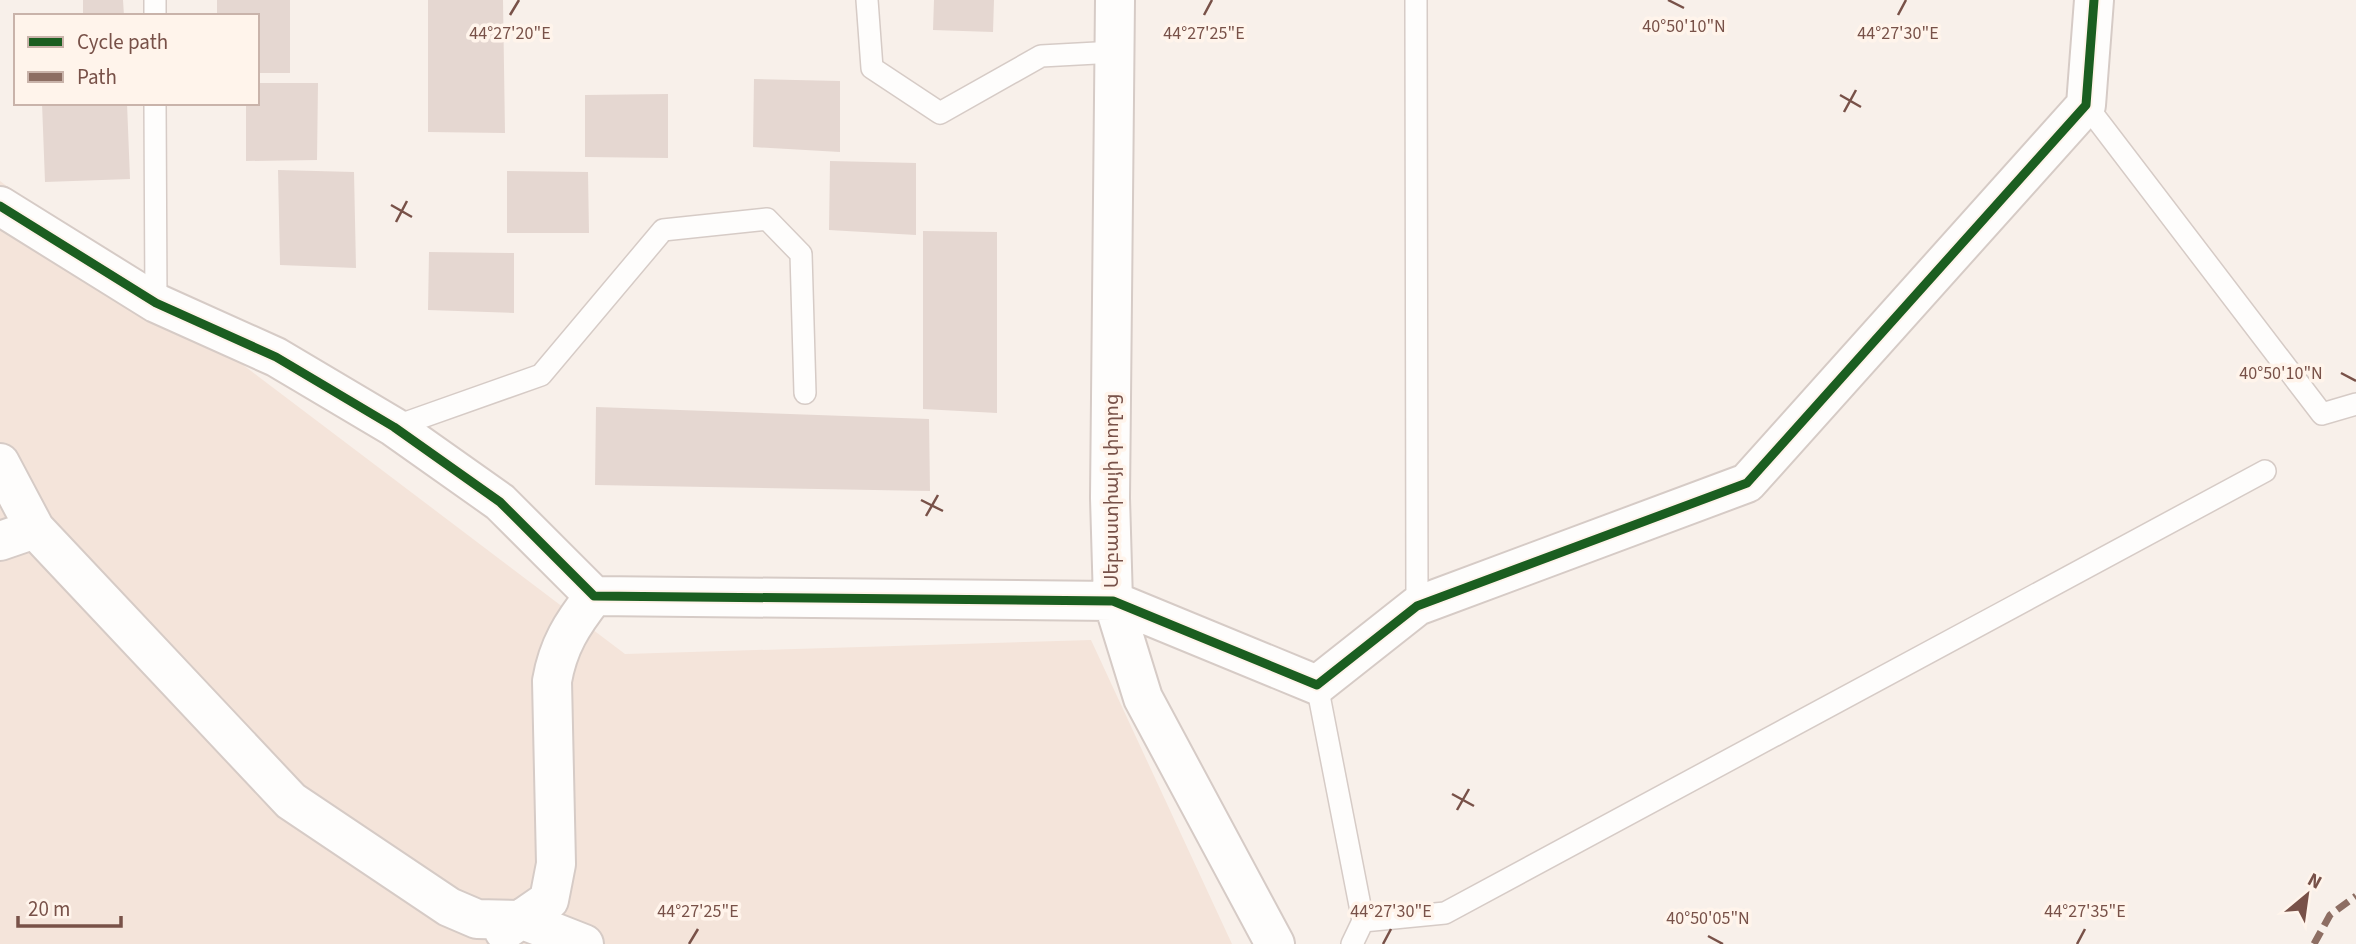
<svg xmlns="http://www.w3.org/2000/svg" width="2356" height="944" viewBox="0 0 2356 944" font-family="'Source Sans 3','Noto Sans Armenian',sans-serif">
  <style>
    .residential { fill: #f4e4da }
    .building { fill: #e5d7d1 }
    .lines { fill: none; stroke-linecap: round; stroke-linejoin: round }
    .lane-casing { stroke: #d6cbc6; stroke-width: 24 }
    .street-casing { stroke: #d6cbc6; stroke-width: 42 }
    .lane { stroke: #fefdfc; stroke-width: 21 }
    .street { stroke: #fefdfc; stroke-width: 38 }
    .quiet { stroke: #8d6e63; stroke-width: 7; stroke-dasharray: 14 7; stroke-linecap: butt }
    .cycleway-casing { stroke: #fff4eb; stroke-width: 13 }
    .cycleway { stroke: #1b5e20; stroke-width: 9 }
    .ticks { fill: none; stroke: #785148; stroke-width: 2.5 }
    .labels { text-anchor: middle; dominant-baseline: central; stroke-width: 7; stroke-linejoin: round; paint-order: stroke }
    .street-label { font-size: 19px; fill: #785148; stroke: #fff4eb }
    .ticks-label { font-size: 18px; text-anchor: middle; fill: #785148; stroke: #fff4eb; stroke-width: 7; stroke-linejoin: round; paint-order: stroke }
  </style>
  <rect width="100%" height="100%" fill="#f8f0ea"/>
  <path class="residential" d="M 0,181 L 625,654 L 1091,640 L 1232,944 L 0,944 Z"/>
  <path class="building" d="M 83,0 L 123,0 L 124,16 L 83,16 Z
    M 217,0 L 290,0 L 290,73 L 257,73 L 257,16 L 217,16 Z
    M 428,0 L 503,0 L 505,133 L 428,132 Z
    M 934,0 L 994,0 L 993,32 L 933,30 Z
    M 754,79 L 840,81 L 840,152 L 753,147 Z
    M 257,83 L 318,83 L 317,160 L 246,161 L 246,103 L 257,103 Z
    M 668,94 L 668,158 L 585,157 L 585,95 Z
    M 42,103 L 127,103 L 130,179 L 45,182 Z
    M 830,161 L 916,163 L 916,235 L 829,230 Z
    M 278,170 L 354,172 L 356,268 L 280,265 Z
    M 507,171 L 588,172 L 589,233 L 507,233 Z
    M 923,231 L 997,232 L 997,413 L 923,409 Z
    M 429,252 L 514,253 L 514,313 L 428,310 Z
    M 596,407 L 929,419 L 930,491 L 595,485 Z"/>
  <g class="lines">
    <defs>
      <path id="lane" d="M 155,0 L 155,16
        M 867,0 L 872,68 L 940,113 L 1041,56 L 1115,52
        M 1416,0 L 1417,606
        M 155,103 L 156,303
        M 2086,105 L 2322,414 L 2356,404
        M 394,427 L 541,375 L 663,230 L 767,219 L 801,254 L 805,393
        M 1317,685 L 1363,921 L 1352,944
        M 1363,921 L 1445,913 L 2265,471"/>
      <path id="street" d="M 1115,0 L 1110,498 L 1113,601 L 1143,698 L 1275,944
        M 0,206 L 156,303 L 276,357 L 394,427 L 500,502 L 594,596 L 1113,601 L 1317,685 L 1417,606 L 1747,483 L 2086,105 L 2094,0
        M 0,463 L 35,529 L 291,801 L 449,907 L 477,919 L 523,920 L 584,944
        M 0,541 L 35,529
        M 504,931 L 549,900 L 556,864 L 552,681 C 558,646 572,624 594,596"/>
    </defs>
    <use href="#lane" class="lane-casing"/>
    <use href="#street" class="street-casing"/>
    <use href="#lane" class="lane"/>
    <use href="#street" class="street"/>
    <path class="quiet" d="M 2314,944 L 2330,915 L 2356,896"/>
    <defs>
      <path id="cycleway" d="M 0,206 L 156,303 L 276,357 L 394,427 L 500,502 L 594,596 L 1113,601 L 1317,685 L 1417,606 L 1747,483 L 2086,105 L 2094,0"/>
    </defs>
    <use href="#cycleway" class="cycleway-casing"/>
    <use href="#cycleway" class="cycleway"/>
  </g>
  <path class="ticks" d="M 1668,0 L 1684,8M 510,15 L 519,0M 1204,15 L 1212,0M 1898,15 L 1906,0M 1840,95 L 1861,107M 1844,112 L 1856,90M 391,205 L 412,217M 396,222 L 407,201M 2341,373 L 2356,381M 921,500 L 943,511M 926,516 L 938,495M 1452,794 L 1474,806M 1457,810 L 1469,789M 1708,936 L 1723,944M 689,944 L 698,929M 1383,944 L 1391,929M 2077,944 L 2085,929"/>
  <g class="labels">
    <g class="street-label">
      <text transform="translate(1112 491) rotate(-90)">Սեբաստիայի փողոց</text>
    </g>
  </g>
  <g class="ticks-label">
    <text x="1684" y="32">40°50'10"N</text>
    <text x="510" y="39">44°27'20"E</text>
    <text x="1204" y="39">44°27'25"E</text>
    <text x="1898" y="39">44°27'30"E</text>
    <text x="2281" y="379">40°50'10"N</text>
    <text x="698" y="917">44°27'25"E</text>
    <text x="1391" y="917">44°27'30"E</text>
    <text x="2085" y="917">44°27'35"E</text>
    <text x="1708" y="924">40°50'05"N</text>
  </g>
  <rect x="14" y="14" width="245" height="91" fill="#fff4eb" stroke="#c9b3aa" stroke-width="2"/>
  <rect x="28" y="37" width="35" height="10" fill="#1b5e20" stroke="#c9b3aa" stroke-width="2"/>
  <text x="77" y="49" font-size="21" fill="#785148">Cycle path</text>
  <rect x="28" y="72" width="35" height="10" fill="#8d6e63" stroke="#c9b3aa" stroke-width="2"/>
  <text x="77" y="84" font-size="21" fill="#785148">Path</text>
  <g transform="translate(2307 895) rotate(29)" stroke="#fff4eb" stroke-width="5" paint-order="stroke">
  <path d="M0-5L12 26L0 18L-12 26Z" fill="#785148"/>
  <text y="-10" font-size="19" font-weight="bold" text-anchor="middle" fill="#785148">N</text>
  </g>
  <path d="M18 916v10h103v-10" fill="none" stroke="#785148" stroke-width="3.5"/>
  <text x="28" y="916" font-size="21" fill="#785148" stroke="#fff4eb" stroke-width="5" paint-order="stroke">20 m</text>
</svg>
